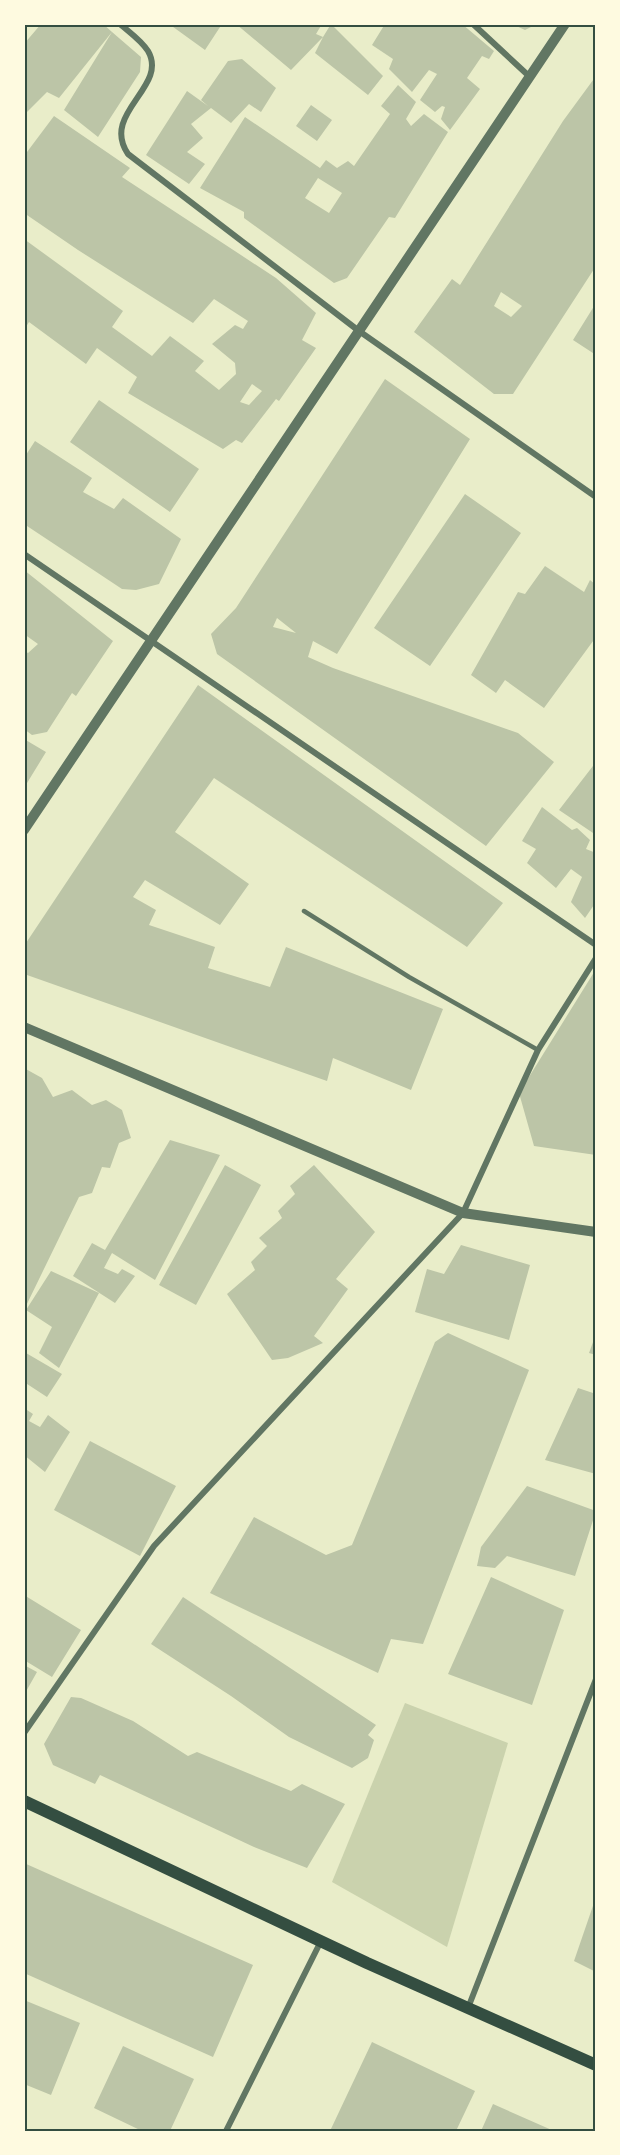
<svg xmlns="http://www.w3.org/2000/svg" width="620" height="2155" viewBox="0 0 620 2155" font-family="Helvetica,sans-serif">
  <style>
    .green { fill: #cad2ad }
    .building { fill: #bcc5a7; fill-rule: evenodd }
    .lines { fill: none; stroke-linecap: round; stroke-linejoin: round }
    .service { stroke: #617663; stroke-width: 4.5 }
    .minor { stroke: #617663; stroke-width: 6 }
    .tertiary { stroke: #617663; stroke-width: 10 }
    .secondary { stroke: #344e41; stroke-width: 12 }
    .neatline { fill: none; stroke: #344e41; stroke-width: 2 }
  </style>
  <rect width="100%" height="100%" fill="#e9edc9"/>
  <path class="green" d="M 405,1703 L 508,1743 L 447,1947 L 332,1882 Z"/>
  <path class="building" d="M 41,24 L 103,24 L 112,32 L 59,98 L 47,92 L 24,115 L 24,44 Z
    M 169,24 L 222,24 L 205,50 Z
    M 236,24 L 322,24 L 316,34 L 323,37 L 331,24 L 383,76 L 368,95 L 315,53 L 323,37 L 291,70 Z
    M 385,24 L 462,24 L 494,51 L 489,59 L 482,56 L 467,78 L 480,89 L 450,130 L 441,119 L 445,107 L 442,106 L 435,112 L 420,100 L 437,74 L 429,70 L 412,92 L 389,69 L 393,59 L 372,45 Z
    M 512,24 L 537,24 L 525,30 Z
    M 112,32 L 141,57 L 140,72 L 98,137 L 64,110 Z
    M 242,59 L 276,88 L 261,112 L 249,104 L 231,123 L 211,108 L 191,124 L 203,138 L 187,152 L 205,164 L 189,184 L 146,155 L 187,91 L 208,106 L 201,100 L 228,61 Z
    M 596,76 L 596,266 L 513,394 L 494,394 L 414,332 L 452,279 L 460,285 L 563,121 ZM 501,292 L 522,306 L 511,317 L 494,306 Z
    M 398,85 L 416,102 L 406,119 L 411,126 L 424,114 L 448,132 L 395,218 L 389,217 L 347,278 L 334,283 L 244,218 L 244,212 L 200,188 L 245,117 L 320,168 L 326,160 L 337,168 L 348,161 L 354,166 L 390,114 L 381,106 ZM 318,178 L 342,193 L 329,213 L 305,198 Z
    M 311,105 L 332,120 L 317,141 L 296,126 Z
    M 54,116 L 130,168 L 122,177 L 276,278 L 316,313 L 302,340 L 316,348 L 279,401 L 276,399 L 242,443 L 236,440 L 223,449 L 128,393 L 137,377 L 97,348 L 86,364 L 29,322 L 24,330 L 24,239 L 123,311 L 112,327 L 152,356 L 170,336 L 204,361 L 195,371 L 219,390 L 236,374 L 235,363 L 212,344 L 235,325 L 243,329 L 248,321 L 214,299 L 193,323 L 78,250 L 24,213 L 24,156 ZM 252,384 L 262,391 L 249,405 L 240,402 Z
    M 596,303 L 596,355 L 573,340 Z
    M 385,379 L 470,439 L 337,654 L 313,641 L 308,657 L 333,668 L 518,733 L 554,762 L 486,846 L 217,654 L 211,634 L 236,608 ZM 277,618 L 296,633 L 273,627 Z
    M 99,400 L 199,469 L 170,512 L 70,442 Z
    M 35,441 L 92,478 L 83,492 L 114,509 L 123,498 L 181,539 L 159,584 L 136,590 L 122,589 L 24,524 L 24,458 Z
    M 465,494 L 521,533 L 430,666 L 374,628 Z
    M 545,566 L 584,592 L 590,580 L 596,585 L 596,637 L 544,708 L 505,680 L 496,693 L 471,675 L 518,592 L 525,594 Z
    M 24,570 L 113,641 L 76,696 L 72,693 L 47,732 L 32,735 L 24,729 L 24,651 L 28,653 L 38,644 L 24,634 Z
    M 198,685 L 503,903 L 467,947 L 214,778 L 175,832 L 249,884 L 220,925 L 145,880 L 133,897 L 156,910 L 149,925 L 215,947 L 208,968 L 270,987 L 286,947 L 443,1009 L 411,1090 L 333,1058 L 327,1081 L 27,975 L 24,946 Z
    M 24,739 L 46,752 L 24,788 Z
    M 596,762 L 596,835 L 559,810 Z
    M 542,807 L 572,830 L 577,828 L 590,840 L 586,849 L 596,853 L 596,902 L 585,918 L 571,902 L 582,877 L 571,869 L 556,888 L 527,863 L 536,849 L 522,841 Z
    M 596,969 L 596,1155 L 534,1146 L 519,1093 Z
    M 24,1068 L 42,1078 L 53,1097 L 72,1090 L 92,1105 L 106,1100 L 122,1110 L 131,1138 L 119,1143 L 110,1168 L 102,1167 L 92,1193 L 79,1197 L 24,1310 Z
    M 170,1140 L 220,1155 L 155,1280 L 112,1253 L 104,1268 L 118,1274 L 122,1269 L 135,1276 L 115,1303 L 73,1276 L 92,1243 L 105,1250 Z
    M 225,1165 L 261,1185 L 196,1305 L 159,1285 Z
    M 314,1165 L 375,1232 L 336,1279 L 348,1289 L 314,1336 L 323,1343 L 288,1358 L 272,1360 L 227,1294 L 255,1270 L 251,1262 L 267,1246 L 259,1238 L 282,1218 L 278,1211 L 295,1194 L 290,1186 Z
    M 461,1245 L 530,1265 L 509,1340 L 415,1312 L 427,1269 L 444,1274 Z
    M 51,1271 L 99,1293 L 59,1368 L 39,1353 L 52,1327 L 26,1310 Z
    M 448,1333 L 529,1370 L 423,1644 L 391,1639 L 378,1673 L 210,1593 L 254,1517 L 326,1555 L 352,1545 L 435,1342 Z
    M 596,1334 L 596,1355 L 589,1353 Z
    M 26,1353 L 62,1374 L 47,1397 L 24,1382 Z
    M 578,1388 L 596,1394 L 596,1474 L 545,1460 Z
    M 24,1408 L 33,1414 L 29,1421 L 40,1427 L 48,1415 L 70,1432 L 45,1472 L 24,1455 Z
    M 90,1441 L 176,1486 L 140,1556 L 54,1510 Z
    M 527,1486 L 596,1511 L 575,1576 L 507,1556 L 495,1568 L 477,1566 L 481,1547 Z
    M 491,1577 L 564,1610 L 532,1705 L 448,1674 Z
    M 24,1595 L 81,1630 L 52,1677 L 24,1660 Z
    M 183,1597 L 376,1725 L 368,1735 L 374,1740 L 368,1758 L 352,1768 L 289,1737 L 231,1696 L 151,1644 Z
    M 24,1665 L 37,1672 L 24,1695 Z
    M 71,1697 L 81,1698 L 133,1721 L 188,1756 L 197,1752 L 291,1791 L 302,1784 L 345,1804 L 307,1868 L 254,1847 L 100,1775 L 95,1784 L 53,1765 L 44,1744 Z
    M 24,1863 L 253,1965 L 213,2057 L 24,1973 Z
    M 596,1897 L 596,1972 L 574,1961 Z
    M 24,2000 L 80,2023 L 51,2095 L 24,2084 Z
    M 372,2042 L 475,2091 L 456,2131 L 330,2131 Z
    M 123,2046 L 194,2079 L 170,2131 L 142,2131 L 94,2108 Z
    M 493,2104 L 554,2131 L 481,2131 Z"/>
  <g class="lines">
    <path class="service" d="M 304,911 L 409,977 L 538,1050"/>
    <path class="minor" d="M 120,24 C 129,32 141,40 148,51 C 169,87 100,113 128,154 L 359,331 L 596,497
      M 473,24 L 530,77
      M 24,554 L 596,945
      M 24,1733 L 154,1546 L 463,1213 L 538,1050 L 596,958
      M 468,2008 L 596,1679
      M 226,2131 L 321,1941"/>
    <path class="tertiary" d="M 24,830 L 565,24
      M 24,1027 L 463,1213 L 596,1232"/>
    <path class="secondary" d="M 24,1801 L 367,1963 L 596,2065"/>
  </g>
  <rect width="620" height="2155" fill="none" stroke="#fefae0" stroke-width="51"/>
  <rect x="26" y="26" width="568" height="2104" class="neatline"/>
</svg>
